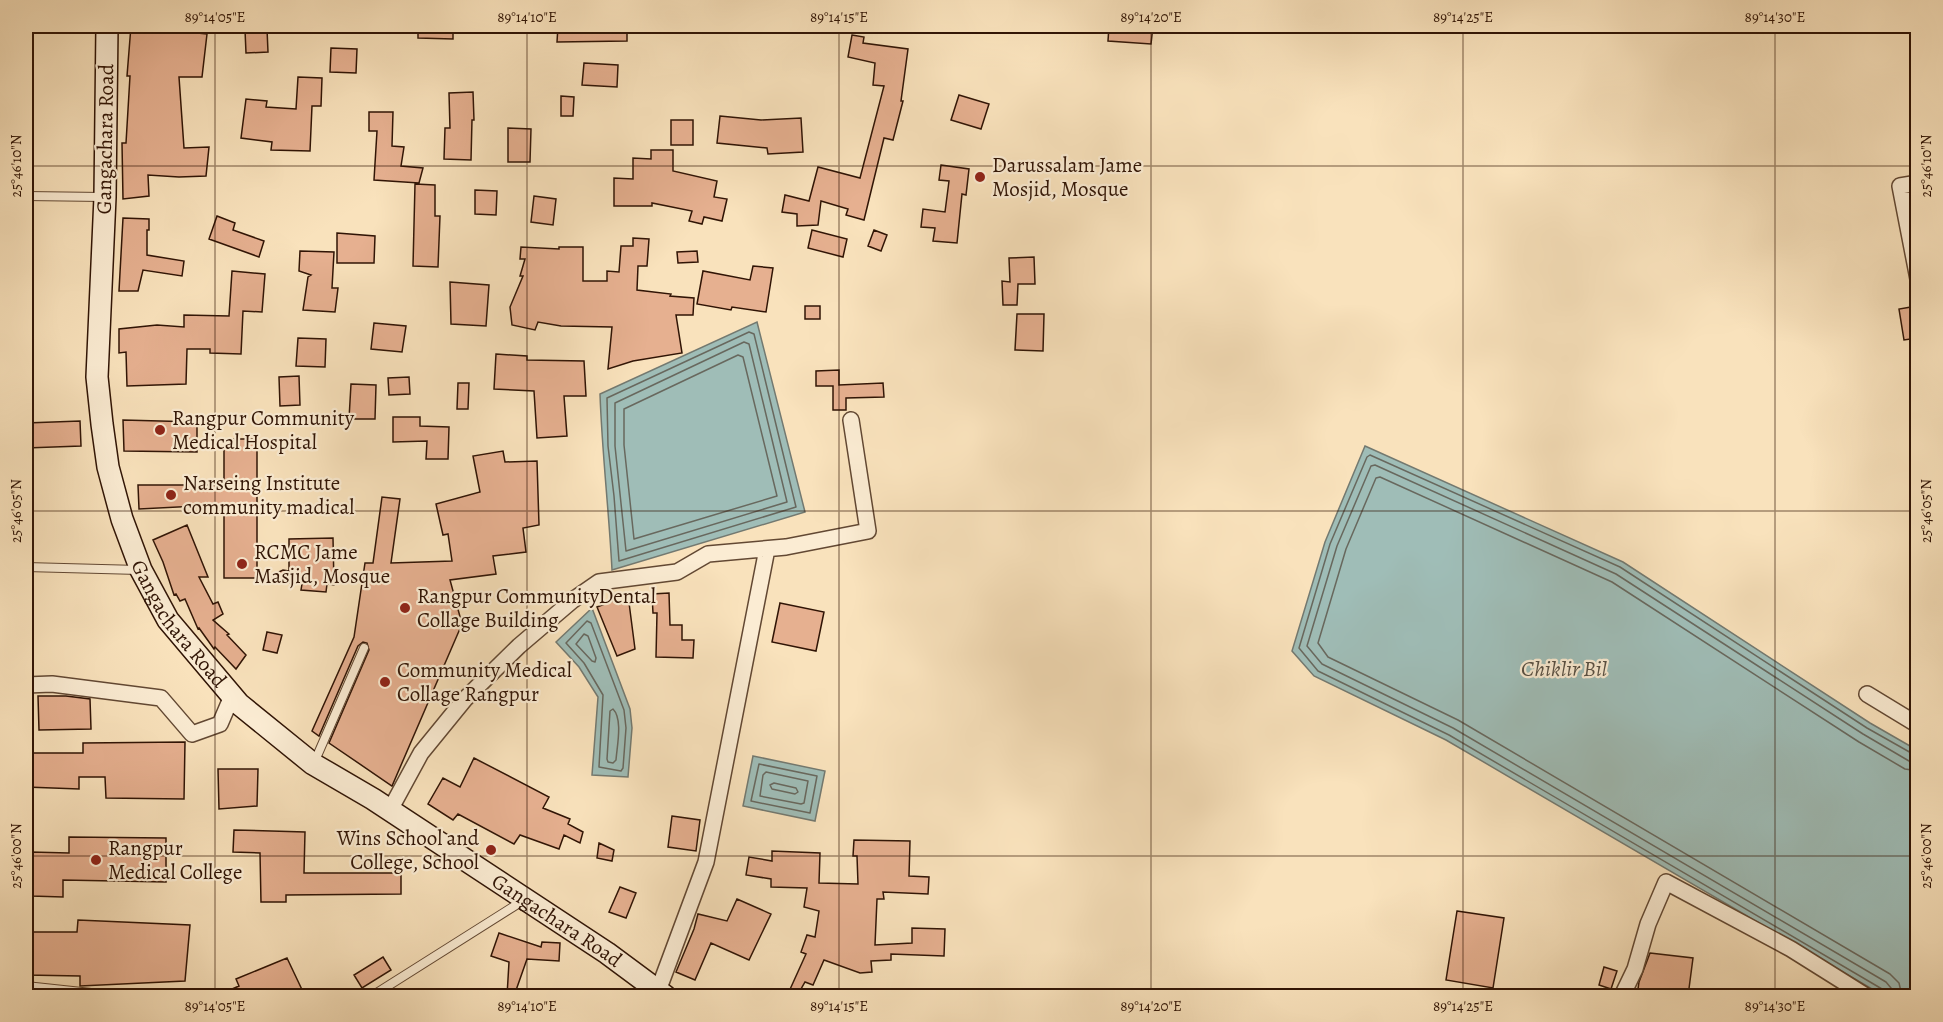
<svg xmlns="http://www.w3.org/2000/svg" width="1943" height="1022" viewBox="0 0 1943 1022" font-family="Alegreya,serif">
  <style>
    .water { fill: #9fbdb7; stroke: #737970; stroke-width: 1.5 }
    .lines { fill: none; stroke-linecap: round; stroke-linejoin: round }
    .shore { stroke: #68685e; stroke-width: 1.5 }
    .building { fill: #e6b090; stroke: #301405; stroke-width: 1.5 }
    .lane-casing { stroke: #624833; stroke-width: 10 }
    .street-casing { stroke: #624833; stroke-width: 18 }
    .secondary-casing { stroke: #301405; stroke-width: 24 }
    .path { stroke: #301405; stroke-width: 3; stroke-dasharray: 4.5 3; stroke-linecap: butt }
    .lane { stroke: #fbecd3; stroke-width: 8 }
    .street { stroke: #fbecd3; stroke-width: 15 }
    .secondary { stroke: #fbecd3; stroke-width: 21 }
    .ticks { fill: none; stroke: #301405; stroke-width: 1.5; stroke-opacity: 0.45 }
    .poi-dot { fill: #8f2418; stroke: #fbecd3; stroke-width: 2 }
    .labels { text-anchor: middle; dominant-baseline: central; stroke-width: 4.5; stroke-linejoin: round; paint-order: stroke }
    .street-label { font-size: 21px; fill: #301405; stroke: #fbecd3 }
    .poi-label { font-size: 21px; fill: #301405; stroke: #fbecd3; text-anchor: start }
    .water-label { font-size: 22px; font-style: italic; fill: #574f43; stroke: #fbecd3 }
    .neatline { fill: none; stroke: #301405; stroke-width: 2 }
    .ticks-label { font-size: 15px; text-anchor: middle; fill: #301405 }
  </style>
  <rect width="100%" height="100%" fill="#f9e2bc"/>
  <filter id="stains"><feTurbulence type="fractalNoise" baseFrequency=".00333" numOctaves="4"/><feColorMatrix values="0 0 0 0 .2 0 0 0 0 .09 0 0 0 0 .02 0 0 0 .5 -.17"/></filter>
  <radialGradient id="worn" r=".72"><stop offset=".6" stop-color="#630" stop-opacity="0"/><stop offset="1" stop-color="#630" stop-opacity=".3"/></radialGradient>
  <path class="water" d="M 757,322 L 805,512 L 612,570 C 609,511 602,453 600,394 Z
    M 1365,446 L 1623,562 L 1870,723 L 1917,750 L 1917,996 L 1884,996 L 1446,740 L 1314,676 L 1292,651 L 1325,542 Z
    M 592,608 L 630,709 L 632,728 L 628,777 L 592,775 L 598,697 L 579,667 L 556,642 Z
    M 753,756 L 825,771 L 815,821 L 743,806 Z"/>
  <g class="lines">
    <path class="shore" d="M 749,332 L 754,334 L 796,507 L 619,561 L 614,496 L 608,446 L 607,398 Z
      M 744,342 L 749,344 L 787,502 L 626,551 L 615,446 L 615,403 Z
      M 738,355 L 743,357 L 777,496 L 634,539 L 624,445 L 624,409 Z
      M 587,621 L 591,623 L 624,710 L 626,728 L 623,768 L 621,771 L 599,767 L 603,695 L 584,663 L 566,643 Z
      M 584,634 L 588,636 L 596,658 L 595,662 L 592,661 L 576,644 Z
      M 613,709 C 623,719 617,746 616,760 L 613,763 L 608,762 L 607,759 L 610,711 Z
      M 759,764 L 817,776 L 810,813 L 751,801 Z
      M 766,772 L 808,781 L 804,803 L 801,804 L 760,796 L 763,775 Z
      M 774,783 L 796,788 L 798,792 L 795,794 L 772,789 L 770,785 Z
      M 1885,996 L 1882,989 L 1449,735 L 1318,671 L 1299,648 L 1330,544 L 1367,457 L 1370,455 L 1620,567 L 1867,728 L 1913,754 L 1918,755
      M 1893,996 L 1891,988 L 1886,982 L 1453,728 L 1322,664 L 1307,646 L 1337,546 L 1371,466 L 1375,465 L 1616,574 L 1863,734 L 1909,761 L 1918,762
      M 1902,996 L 1899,983 L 1890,974 L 1458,720 L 1328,657 L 1318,643 L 1346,549 L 1376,478 L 1380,477 L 1612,582 L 1859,742 L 1905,769 L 1918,771"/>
  </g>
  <path class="building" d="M 131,26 L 207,34 L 202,77 L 179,77 L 184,148 L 209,147 L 206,176 L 179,177 L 148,175 L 149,196 L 123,199 L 122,143 L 126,143 L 130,76 L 127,76 Z
    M 418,26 L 453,26 L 453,39 L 418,38 Z
    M 558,26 L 627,26 L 627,41 L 557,42 Z
    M 1109,26 L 1153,26 L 1151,44 L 1108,41 Z
    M 267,29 L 268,52 L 246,53 L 245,30 Z
    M 852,35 L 864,37 L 863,43 L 908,49 L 901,101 L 903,101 L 893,140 L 884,138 L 864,220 L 846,215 L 848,209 L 821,201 L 818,225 L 797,226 L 797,214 L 782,212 L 785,195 L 809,201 L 818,167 L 860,178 L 884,86 L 873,85 L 875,63 L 848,57 Z
    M 331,48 L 357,49 L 356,73 L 330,72 Z
    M 584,63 L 618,65 L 617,87 L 582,85 Z
    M 298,77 L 322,78 L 321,106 L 312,106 L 310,151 L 271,150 L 272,142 L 241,138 L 246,99 L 267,101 L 266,107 L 296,109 Z
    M 473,92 L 474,120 L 472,120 L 471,160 L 444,159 L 445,128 L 450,128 L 449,93 Z
    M 959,95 L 989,104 L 981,129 L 951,120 Z
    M 561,96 L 574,97 L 573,116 L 561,116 Z
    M 369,112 L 393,112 L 392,146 L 404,147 L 401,166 L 423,168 L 419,183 L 374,180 L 377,131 L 369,131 Z
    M 720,116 L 761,120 L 801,118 L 803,152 L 768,154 L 767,148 L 717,143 Z
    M 671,120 L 693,120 L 693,145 L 671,145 Z
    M 508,128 L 531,129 L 530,162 L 508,162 Z
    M 651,150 L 673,150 L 673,171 L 717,181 L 714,197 L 727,199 L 722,221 L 704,217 L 702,224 L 689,221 L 692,211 L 652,203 L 652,206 L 614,206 L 614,178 L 633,179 L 633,158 L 651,159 Z
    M 941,165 L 969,169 L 966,195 L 962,194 L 957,243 L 933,241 L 935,228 L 921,227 L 923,209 L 945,212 L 949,181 L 939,180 Z
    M 415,184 L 435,185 L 435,216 L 440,216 L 438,267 L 413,266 Z
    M 475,190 L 497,191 L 496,215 L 475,214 Z
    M 534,196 L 556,199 L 553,225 L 531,222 Z
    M 217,216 L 235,223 L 233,230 L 264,241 L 259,257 L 209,239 Z
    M 123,218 L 149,219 L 149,230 L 147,230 L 147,255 L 184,261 L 182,276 L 143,270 L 138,291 L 119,291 Z
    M 812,230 L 847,239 L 843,257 L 808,248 Z
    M 874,230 L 887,235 L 881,251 L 868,246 Z
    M 337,233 L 375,236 L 374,263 L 337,263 Z
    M 633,238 L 649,239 L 647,266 L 638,266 L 637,290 L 671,294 L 670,296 L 694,298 L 693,315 L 676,315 L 682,353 L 633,361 L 608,369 L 612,327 L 561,326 L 538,322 L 535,330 L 512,325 L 510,307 L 523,276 L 520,276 L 525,259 L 520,259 L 521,247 L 559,249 L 559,247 L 583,247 L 583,281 L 607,281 L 607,271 L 619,272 L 621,246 L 633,246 Z
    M 300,251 L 334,252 L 332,288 L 338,288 L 335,312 L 303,310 L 308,277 L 311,275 L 299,271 Z
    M 697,251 L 698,262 L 678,263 L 677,252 Z
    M 1034,257 L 1035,284 L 1018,284 L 1017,305 L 1003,305 L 1002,281 L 1010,282 L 1009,258 Z
    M 753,266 L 773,268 L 766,312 L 732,307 L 731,310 L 697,304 L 703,271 L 750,280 Z
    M 232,271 L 265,274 L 262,312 L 243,311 L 241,354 L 210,353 L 210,349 L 187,349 L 186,384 L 127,386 L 126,352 L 119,353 L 119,329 L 157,325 L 184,327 L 184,315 L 229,316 Z
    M 450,282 L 489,285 L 486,326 L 451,324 Z
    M 805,306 L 820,306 L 820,319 L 805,319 Z
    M 1917,306 L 1917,338 L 1904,340 L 1899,309 Z
    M 1017,314 L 1044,314 L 1043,351 L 1015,350 Z
    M 374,323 L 406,326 L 402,352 L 371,349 Z
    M 298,338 L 326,339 L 325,367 L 296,366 Z
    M 496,354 L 527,356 L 527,360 L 584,361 L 586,396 L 564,396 L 567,436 L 537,438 L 534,391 L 494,389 Z
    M 839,370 L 839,385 L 883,383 L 884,397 L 846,398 L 846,410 L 833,410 L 833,386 L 816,386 L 816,371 Z
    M 299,376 L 300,405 L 280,406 L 279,377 Z
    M 409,377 L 410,394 L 389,395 L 388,378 Z
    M 458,383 L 469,383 L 468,409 L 457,409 Z
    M 351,384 L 376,385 L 375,419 L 349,419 Z
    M 393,417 L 420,417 L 420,426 L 449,427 L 448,459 L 426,459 L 427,441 L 393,442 Z
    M 123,420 L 197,422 L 197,452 L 124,451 Z
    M 80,421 L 81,446 L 26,448 L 26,423 Z
    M 224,439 L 257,439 L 257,578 L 224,578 L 224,510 L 237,504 L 139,509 L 138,485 L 224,485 Z
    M 503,451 L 505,462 L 537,461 L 539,525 L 523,528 L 526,552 L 493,556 L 496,574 L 450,580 L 462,624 L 392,786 L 329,743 L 369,650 L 367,643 L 363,642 L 358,646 L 319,736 L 312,731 L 354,637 L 365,563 L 373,563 L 382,497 L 400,499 L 391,563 L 452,561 L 448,534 L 443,535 L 436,504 L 480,492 L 473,456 Z
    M 187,525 L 208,577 L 199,577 L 213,604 L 218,602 L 223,614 L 213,620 L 229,634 L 227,635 L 246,655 L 236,669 L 215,647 L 214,649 L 199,628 L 198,629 L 185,599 L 180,601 L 176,594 L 174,595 L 163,562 L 153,540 Z
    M 333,538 L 334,585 L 327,584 L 326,592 L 301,590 L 302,584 L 262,580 L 283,570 L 289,571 L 289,539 Z
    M 669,593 L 670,625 L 682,625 L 682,640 L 694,640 L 693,658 L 656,657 L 657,613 L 653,613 L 652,594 Z
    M 628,595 L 635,649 L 617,656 L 597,607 Z
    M 780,603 L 824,612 L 816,651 L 772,642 Z
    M 267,632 L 282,635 L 277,653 L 263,650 Z
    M 38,696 L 66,696 L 90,699 L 91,729 L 39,730 Z
    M 185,742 L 184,799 L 106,798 L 105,777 L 79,777 L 79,789 L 26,787 L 26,753 L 83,753 L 83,743 Z
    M 474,758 L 549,797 L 543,808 L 570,819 L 568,824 L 583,832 L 580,843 L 564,835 L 559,849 L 520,835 L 514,844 L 458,814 L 453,820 L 428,804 L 443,778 L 460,787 Z
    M 218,769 L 258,769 L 257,806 L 219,809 Z
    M 672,816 L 700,820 L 696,851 L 668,847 Z
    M 234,830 L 305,832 L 304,873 L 401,873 L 401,894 L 286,895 L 286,902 L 261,902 L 260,853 L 233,852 Z
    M 69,837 L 166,838 L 166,882 L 63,880 L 63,897 L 31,896 L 31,852 L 69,853 Z
    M 854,840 L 910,841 L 909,876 L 929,877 L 928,894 L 883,892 L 884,899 L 877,899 L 875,945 L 912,943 L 912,928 L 945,929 L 944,956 L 891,954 L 891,960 L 871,961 L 872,972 L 860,973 L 824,960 L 813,985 L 805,982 L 797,996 L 787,996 L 806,954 L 801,952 L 807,935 L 815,937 L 819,911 L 804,907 L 807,888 L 771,887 L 771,879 L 746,875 L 749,857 L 772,861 L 772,851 L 820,853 L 819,883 L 858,884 L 857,856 L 853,856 Z
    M 599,843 L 614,850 L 612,861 L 597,858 Z
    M 620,887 L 636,893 L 626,918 L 609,912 Z
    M 737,899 L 771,914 L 749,960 L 711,943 L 695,980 L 676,972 L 694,929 L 698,914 L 727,921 Z
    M 1457,911 L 1504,918 L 1493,988 L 1446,980 Z
    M 78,920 L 190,925 L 185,981 L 80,986 L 80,976 L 26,975 L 26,932 L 77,932 Z
    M 499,933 L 541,947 L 542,942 L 560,943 L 559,961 L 527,959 L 514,996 L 507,996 L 509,962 L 491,956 Z
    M 1650,953 L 1693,958 L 1688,996 L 1637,996 L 1639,982 Z
    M 383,957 L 391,970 L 362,988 L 354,975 Z
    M 287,958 L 305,996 L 216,996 L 239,986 L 236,979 Z
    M 1604,967 L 1617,971 L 1611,989 L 1599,985 Z"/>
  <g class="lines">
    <defs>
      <path id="lane" d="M 26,196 L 103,197
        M 26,567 L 139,570
        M 314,763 L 364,648
        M 26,986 L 119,996
        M 372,996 L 524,900"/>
      <path id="street" d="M 1918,183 L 1900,186 L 1918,279
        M 26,685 L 52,684 L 161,698 L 192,734 L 220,724 L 232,696
        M 1867,694 L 1918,725
        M 390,810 L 421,753 L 465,699 L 519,646 L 573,600 L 599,582 L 677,572 L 708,554 L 786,547 L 868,531 L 851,420
        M 658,991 L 706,862 L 767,549
        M 1622,996 L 1635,969 L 1648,924 L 1666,882 L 1791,949 L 1866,996"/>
      <g id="secondary">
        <path id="s1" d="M 107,26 L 105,197 L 97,377 L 102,424 L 108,467 L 122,519 L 141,570 L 168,620 L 239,704 L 313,764 L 373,799 L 607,953 L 665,996"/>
      </g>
    </defs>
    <use href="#lane" class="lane-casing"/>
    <use href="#street" class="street-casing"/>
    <use href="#secondary" class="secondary-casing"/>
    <path class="path" d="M 1591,996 L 1610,994"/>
    <use href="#lane" class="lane"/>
    <use href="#street" class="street"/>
    <use href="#secondary" class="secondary"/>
  </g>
  <path class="ticks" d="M 215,26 L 215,996M 527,26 L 527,996M 839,26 L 839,996M 1151,26 L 1151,996M 1463,26 L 1463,996M 1775,26 L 1775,996M 26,166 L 1918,166M 26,511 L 1918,511M 26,856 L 1918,856"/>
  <g class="poi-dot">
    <circle cx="980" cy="177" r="6"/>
    <circle cx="160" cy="430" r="6"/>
    <circle cx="171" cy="495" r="6"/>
    <circle cx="242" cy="564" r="6"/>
    <circle cx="405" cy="608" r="6"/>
    <circle cx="385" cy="682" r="6"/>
    <circle cx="491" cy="850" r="6"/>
    <circle cx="96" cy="860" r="6"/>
  </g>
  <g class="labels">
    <g class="street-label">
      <text transform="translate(105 139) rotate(-89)">Gangachara Road</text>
      <text stroke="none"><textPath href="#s1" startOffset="616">Gangachara Road</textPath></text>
      <text stroke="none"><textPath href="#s1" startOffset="1102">Gangachara Road</textPath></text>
    </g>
    <g class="poi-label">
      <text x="992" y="165">Darussalam Jame<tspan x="992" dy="24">Mosjid, Mosque</tspan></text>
      <text x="172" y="418">Rangpur Community<tspan x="172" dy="24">Medical Hospital</tspan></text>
      <text x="183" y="483">Narseing Institute<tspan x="183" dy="24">community madical</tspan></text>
      <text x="254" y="552">RCMC Jame<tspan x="254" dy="24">Masjid, Mosque</tspan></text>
      <text x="417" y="596">Rangpur CommunityDental<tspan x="417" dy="24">Collage Building</tspan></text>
      <text x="397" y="670">Community Medical<tspan x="397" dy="24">Collage Rangpur</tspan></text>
      <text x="479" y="838" text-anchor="end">Wins School and<tspan x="479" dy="24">College, School</tspan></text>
      <text x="108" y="848">Rangpur<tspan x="108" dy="24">Medical College</tspan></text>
    </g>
    <g class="water-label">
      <text x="1564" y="669">Chiklir Bil</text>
    </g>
  </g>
  <rect width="1943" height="1022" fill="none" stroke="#f9e2bc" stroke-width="66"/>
  <rect x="33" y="33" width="1877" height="956" class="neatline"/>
  <g class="ticks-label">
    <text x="215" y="22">89°14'05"E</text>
    <text x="527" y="22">89°14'10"E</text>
    <text x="839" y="22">89°14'15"E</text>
    <text x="1151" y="22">89°14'20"E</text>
    <text x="1463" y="22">89°14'25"E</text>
    <text x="1775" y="22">89°14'30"E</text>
    <text transform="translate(16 166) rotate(-90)" y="5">25°46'10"N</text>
    <text transform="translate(1926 166) rotate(-90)" y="5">25°46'10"N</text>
    <text transform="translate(16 511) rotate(-90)" y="5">25°46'05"N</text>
    <text transform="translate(1926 511) rotate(-90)" y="5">25°46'05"N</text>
    <text transform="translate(16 856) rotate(-90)" y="5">25°46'00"N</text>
    <text transform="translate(1926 856) rotate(-90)" y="5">25°46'00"N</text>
    <text x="215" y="1011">89°14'05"E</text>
    <text x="527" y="1011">89°14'10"E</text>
    <text x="839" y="1011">89°14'15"E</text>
    <text x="1151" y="1011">89°14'20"E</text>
    <text x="1463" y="1011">89°14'25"E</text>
    <text x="1775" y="1011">89°14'30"E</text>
  </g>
  <rect width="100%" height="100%" filter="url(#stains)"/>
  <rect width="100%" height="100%" fill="url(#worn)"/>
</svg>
